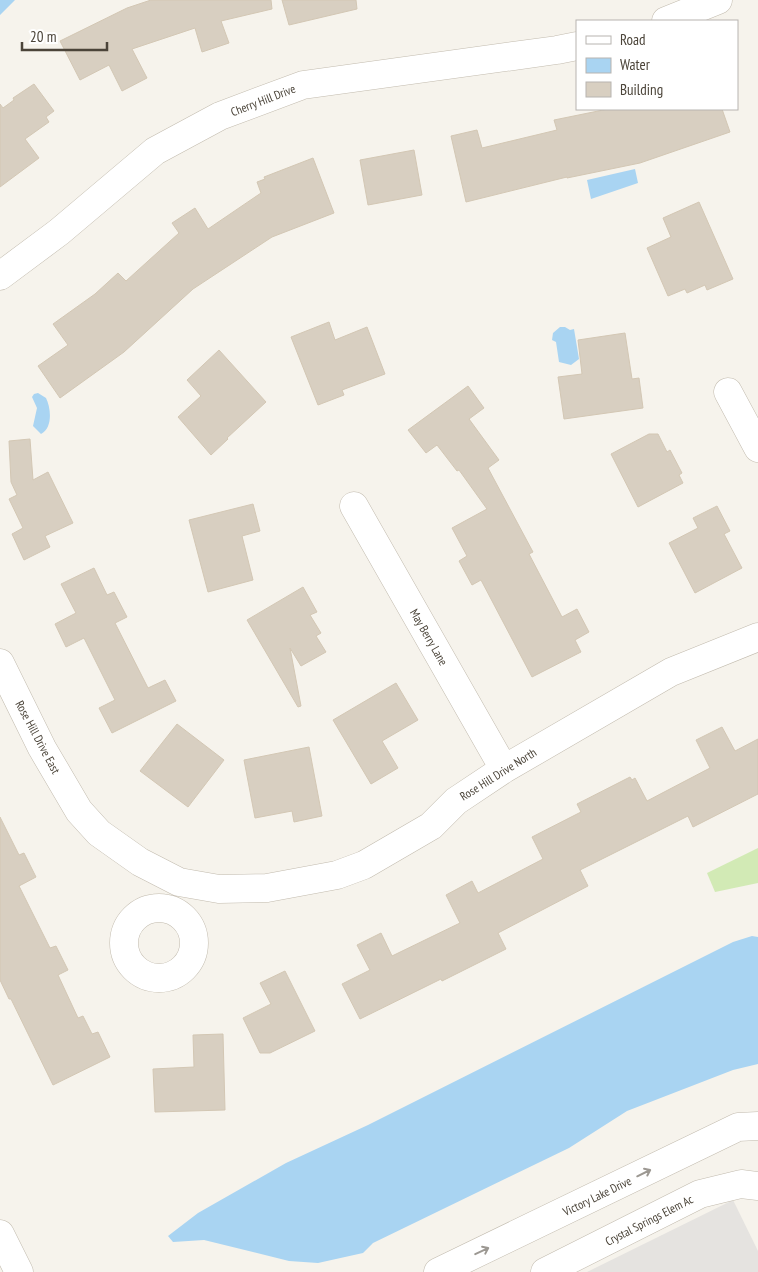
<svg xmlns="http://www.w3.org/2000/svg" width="758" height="1272" viewBox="0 0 758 1272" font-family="'PT Sans Narrow',sans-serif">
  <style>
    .green { fill: #d2eab5 }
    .parking { fill: #e5e3e0 }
    .water { fill: #a9d4f2 }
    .building { fill: #d8cfc1; stroke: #d3c7b4 }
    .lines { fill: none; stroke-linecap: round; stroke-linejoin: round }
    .minor-casing { stroke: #c2bbae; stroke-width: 29 }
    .tertiary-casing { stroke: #c2bbae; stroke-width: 29 }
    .minor { stroke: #fff; stroke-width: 28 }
    .tertiary { stroke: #fff; stroke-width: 28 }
    .oneway { stroke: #9c9892 }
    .labels { text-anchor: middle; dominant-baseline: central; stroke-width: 4; stroke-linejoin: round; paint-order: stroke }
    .street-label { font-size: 12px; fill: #4b4439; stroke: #fff }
  </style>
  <rect width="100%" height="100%" fill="#f6f3ec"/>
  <path class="green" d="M 758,848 L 758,883 L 715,892 L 707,873 Z"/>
  <path class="parking" d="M 733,1200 L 758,1251 L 758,1272 L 587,1272 Z"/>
  <path class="water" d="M 0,0 L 15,0 L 0,15 Z
    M 635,169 L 638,183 L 591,199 L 587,180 Z
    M 560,327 L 565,327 L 570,330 L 574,329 L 579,359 L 571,365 L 559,362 L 556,342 L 552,340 L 553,333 Z
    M 38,393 L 46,398 C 51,408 53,428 41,434 L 33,426 L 37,408 L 32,397 L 34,394 Z
    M 752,936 L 758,937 L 758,1064 L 733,1070 L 627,1111 L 569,1148 L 373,1243 L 363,1253 L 318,1263 L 289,1261 L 204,1240 L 173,1242 L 168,1236 L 198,1213 L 286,1163 L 368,1125 L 733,942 Z"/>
  <path class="building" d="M 151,0 L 271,0 L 272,9 L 221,21 L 229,43 L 202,52 L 195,28 L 132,49 L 147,78 L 122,91 L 109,65 L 80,80 L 60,41 L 127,8 Z
    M 282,0 L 356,0 L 357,9 L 289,25 Z
    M 34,84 L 54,111 L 46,117 L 49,122 L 25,139 L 39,158 L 0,187 L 0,104 L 3,108 L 14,100 L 13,98 Z
    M 608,109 L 722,109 L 730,132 L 640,163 L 567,178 L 567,177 L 466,202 L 451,136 L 477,130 L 482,148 L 557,130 L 554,120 Z
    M 414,150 L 422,195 L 368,205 L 360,160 Z
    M 313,158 L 334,213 L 272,237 L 193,289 L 124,352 L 60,398 L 38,366 L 68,345 L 53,324 L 95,294 L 118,273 L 126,281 L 179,233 L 172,223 L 195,208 L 208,229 L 261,193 L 257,182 L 265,179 L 264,177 Z
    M 699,202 L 733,279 L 707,290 L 705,285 L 687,293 L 685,289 L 668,296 L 647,248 L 671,237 L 663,218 Z
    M 329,322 L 335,340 L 367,327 L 385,374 L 342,390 L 344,395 L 318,405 L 291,337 Z
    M 625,333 L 632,379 L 639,378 L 643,408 L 564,419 L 558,377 L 582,374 L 578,340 Z
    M 219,350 L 266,402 L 227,438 L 228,439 L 211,455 L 178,417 L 201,396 L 187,380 Z
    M 468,386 L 484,408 L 469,419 L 499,460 L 488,468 L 533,552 L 529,554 L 562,617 L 577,609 L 589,632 L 575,640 L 581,652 L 532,677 L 481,580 L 472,585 L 459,561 L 467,556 L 452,528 L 487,509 L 459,470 L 457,471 L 437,445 L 426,453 L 408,430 Z
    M 649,434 L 658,434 L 667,452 L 670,450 L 682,473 L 679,475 L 683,483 L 638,507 L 611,454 Z
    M 30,439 L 33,480 L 48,472 L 73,523 L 45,536 L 50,547 L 24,560 L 12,534 L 23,528 L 9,499 L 17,495 L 11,482 L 9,441 Z
    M 253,504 L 260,531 L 242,536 L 253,580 L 208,592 L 189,520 Z
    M 717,506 L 730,531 L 724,534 L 742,568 L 695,593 L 669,543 L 698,528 L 693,518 Z
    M 94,568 L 107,595 L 114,592 L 127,617 L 115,623 L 148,688 L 165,680 L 176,701 L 112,733 L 99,708 L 115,700 L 84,638 L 66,647 L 55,624 L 76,613 L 61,584 Z
    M 303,587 L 317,612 L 310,615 L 321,633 L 316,636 L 326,652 L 301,666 L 290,648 L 301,706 L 298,707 L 247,620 Z
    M 396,683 L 418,720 L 382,741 L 398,768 L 371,784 L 333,720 Z
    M 177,724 L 224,760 L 188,807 L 140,771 Z
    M 722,727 L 735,751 L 758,739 L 758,794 L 693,827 L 688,816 L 580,870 L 588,886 L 498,933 L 506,949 L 442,981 L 441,979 L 360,1019 L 342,984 L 370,970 L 357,945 L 381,933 L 392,956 L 460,923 L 446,895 L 472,881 L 478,893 L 543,859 L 532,837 L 581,812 L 577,804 L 630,777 L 632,780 L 635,778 L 647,801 L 710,768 L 696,740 Z
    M 309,747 L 322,816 L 294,822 L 292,811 L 255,818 L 244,760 Z
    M 0,817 L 19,855 L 24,853 L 36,877 L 19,886 L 50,948 L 56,946 L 68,970 L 58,975 L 78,1018 L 83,1016 L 92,1034 L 98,1032 L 110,1057 L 53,1085 L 11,999 L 9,999 L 0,980 Z
    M 285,971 L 315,1031 L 270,1053 L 260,1053 L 243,1018 L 271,1004 L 260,983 Z
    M 223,1034 L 225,1110 L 155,1112 L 153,1069 L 194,1067 L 193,1035 Z"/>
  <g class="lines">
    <defs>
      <path id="minor" d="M 666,21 L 718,0
        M 0,276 L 59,232 L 155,151 L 220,116 L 303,85 L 557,50 L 577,46
        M 728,392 L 758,448
        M 354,506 L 504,769
        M 0,663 L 42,748 L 79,811 L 99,833 L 140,862 L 179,882 L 219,889 L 267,888 L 337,875 L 364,865 L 431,826 L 456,801 L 504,769 L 671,672 L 758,637
        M124 943a35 35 0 1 1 70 0a35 35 0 1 1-70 0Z
        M 438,1272 L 738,1127 L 758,1126
        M 545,1272 L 700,1194 L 741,1184 L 758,1186"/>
      <path id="tertiary" d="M 0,1234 L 19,1272"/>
    </defs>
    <use href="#minor" class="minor-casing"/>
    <use href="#tertiary" class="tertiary-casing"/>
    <use href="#minor" class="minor"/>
    <use href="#tertiary" class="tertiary"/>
  </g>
  <defs><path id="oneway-shaft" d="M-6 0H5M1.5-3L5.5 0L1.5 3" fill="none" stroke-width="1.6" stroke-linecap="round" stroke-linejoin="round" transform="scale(1.25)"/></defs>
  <g class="oneway">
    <use href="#oneway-shaft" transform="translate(644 1173) rotate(-26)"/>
    <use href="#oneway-shaft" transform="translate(482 1251) rotate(-25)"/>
  </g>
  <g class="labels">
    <g class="street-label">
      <text transform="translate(263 100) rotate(-21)">Cherry Hill Drive</text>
      <text transform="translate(429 637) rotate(60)">May Berry Lane</text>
      <text transform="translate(38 737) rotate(62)">Rose Hill Drive East</text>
      <text transform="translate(498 774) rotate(-32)">Rose Hill Drive North</text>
      <text transform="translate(597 1196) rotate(-26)">Victory Lake Drive</text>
      <text transform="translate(649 1220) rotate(-27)">Crystal Springs Elem Ac</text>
    </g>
  </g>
  <rect x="576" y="20" width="162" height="90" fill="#ffffff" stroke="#b7b4b0"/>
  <rect x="586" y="36" width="25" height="8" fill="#ffffff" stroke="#b7b4b0"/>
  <text x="620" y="45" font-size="15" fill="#4b4439">Road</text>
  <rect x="586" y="58" width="25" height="15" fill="#a9d4f2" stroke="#b7b4b0"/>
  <text x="620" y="70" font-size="15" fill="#4b4439">Water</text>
  <rect x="586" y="82" width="25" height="15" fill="#d8cfc1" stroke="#b7b4b0"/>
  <text x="620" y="95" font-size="15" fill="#4b4439">Building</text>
  <path d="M22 42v8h85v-8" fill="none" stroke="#4b4439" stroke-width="2.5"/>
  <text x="30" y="42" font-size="15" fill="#4b4439" stroke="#ffffff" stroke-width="4" paint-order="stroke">20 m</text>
</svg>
